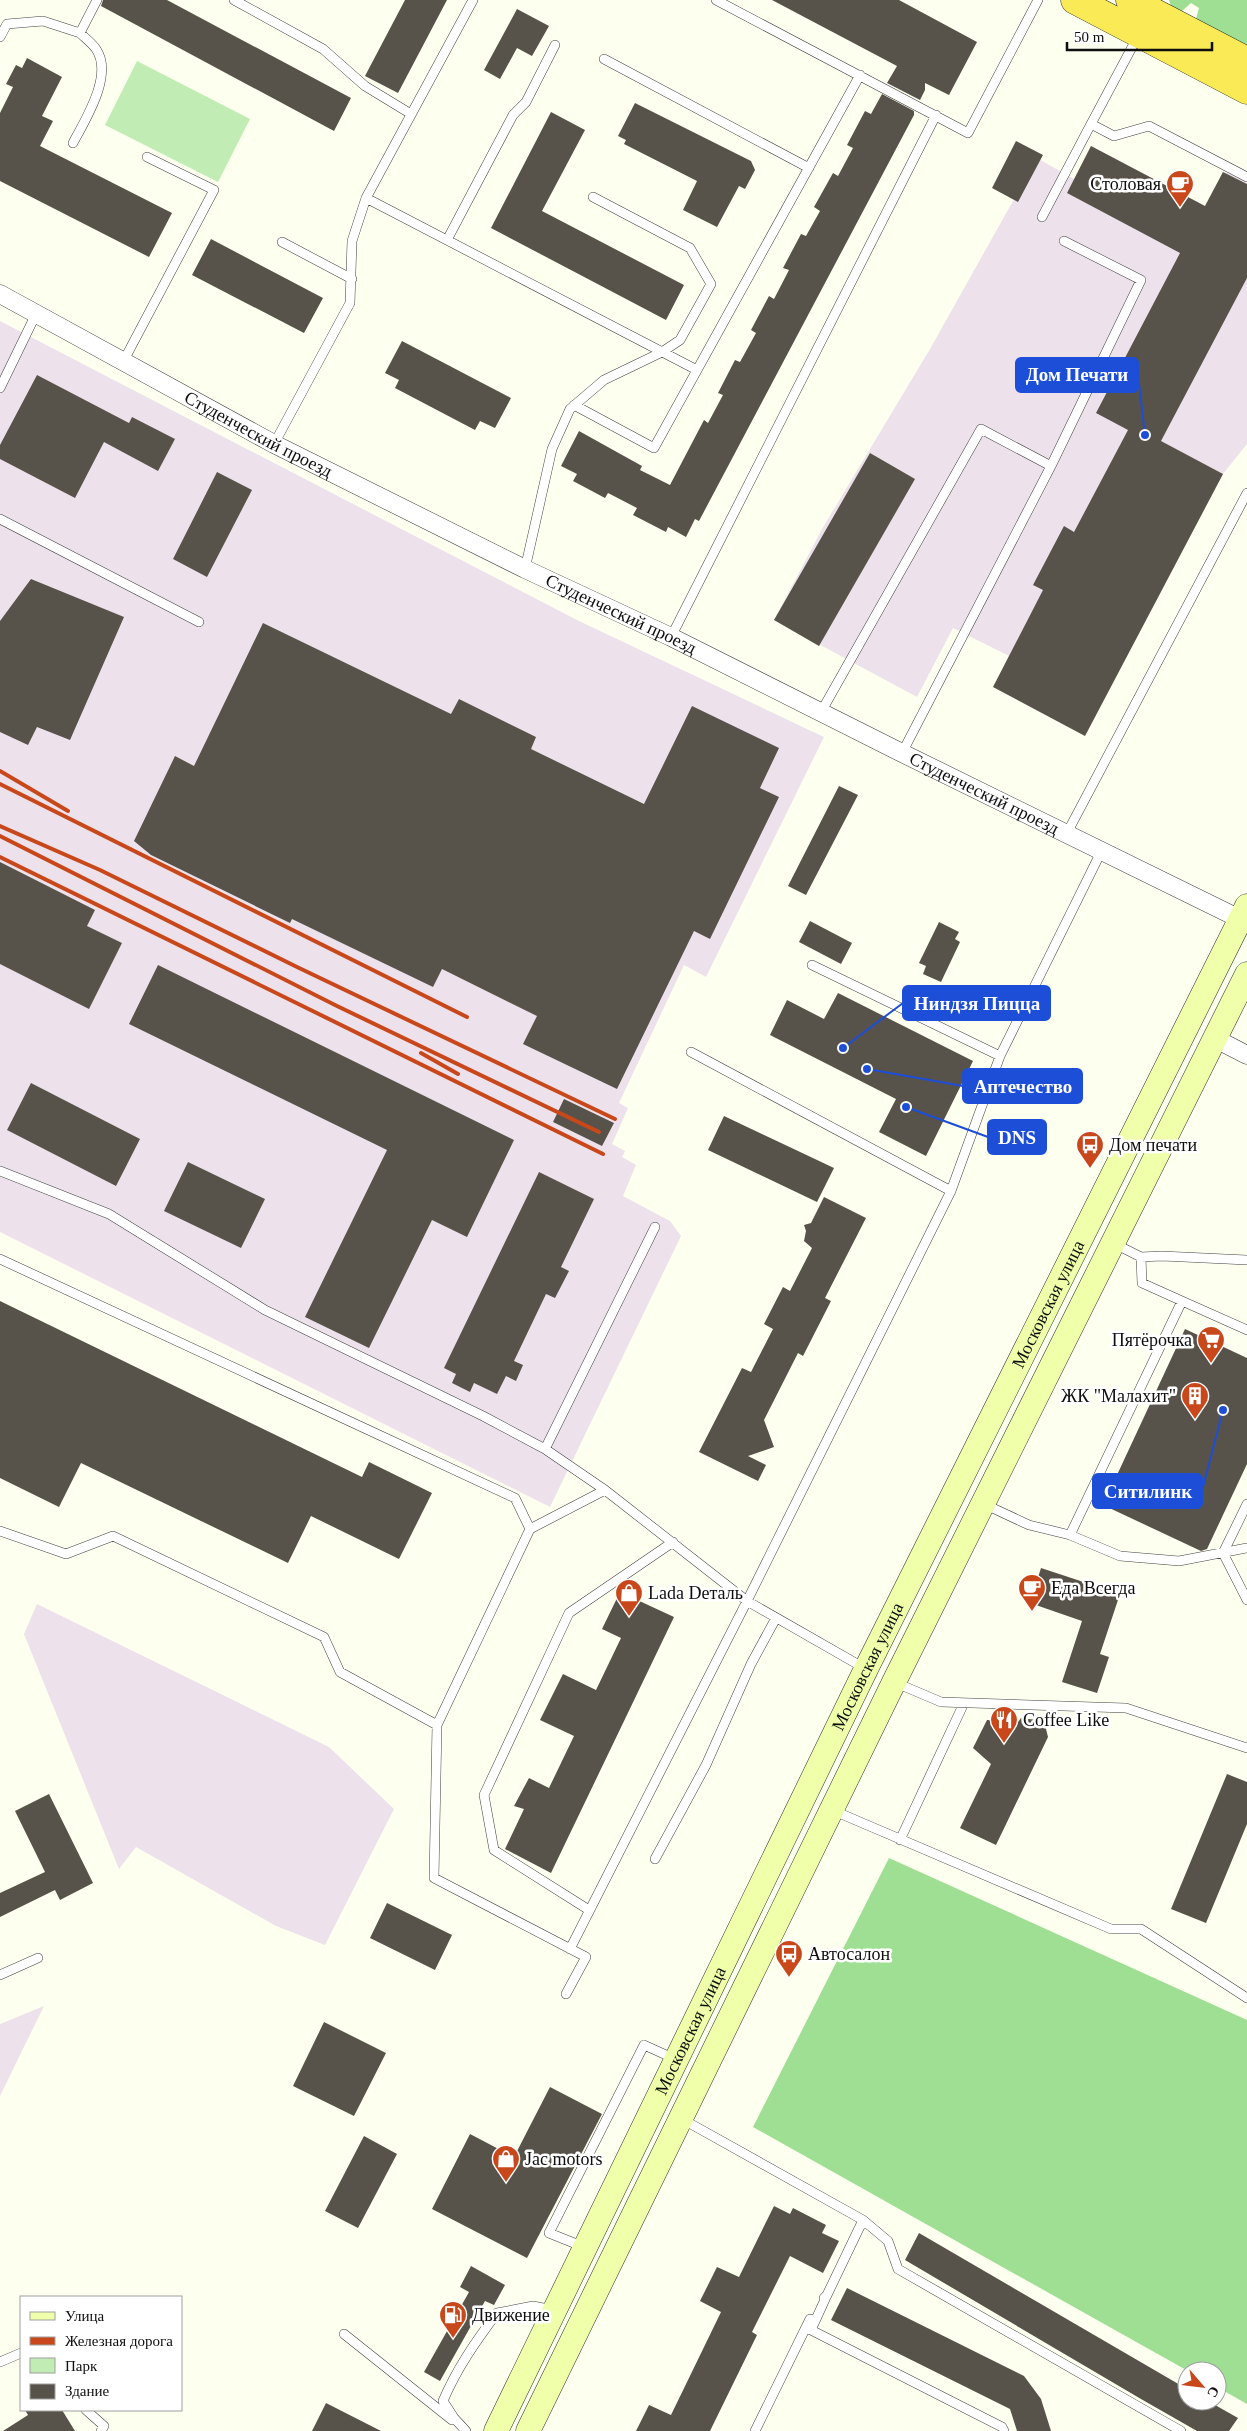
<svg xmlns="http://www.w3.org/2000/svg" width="1247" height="2431" viewBox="0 0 1247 2431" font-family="Georgia,serif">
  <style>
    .industrial { fill: #ede2eb }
    .green { fill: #c1edb5 }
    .forest { fill: #9fdf93 }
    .building { fill: #58534a }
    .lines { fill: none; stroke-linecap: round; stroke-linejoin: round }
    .service-casing { stroke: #414141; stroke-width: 10 }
    .minor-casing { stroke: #414141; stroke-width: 19 }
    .secondary-casing { stroke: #303030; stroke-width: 25 }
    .trunk-casing { stroke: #1f1f1f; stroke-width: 29 }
    .service { stroke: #fff; stroke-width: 9 }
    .minor { stroke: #fff; stroke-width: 18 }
    .secondary { stroke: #efffaa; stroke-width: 24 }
    .trunk { stroke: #faea56; stroke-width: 28 }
    .rail { stroke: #c9481b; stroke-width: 4 }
    .labels { text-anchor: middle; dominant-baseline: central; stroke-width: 5; stroke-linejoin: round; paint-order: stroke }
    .poi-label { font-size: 18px; fill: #0e0e0e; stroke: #fff; text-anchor: start }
    .street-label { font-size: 18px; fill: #0e0e0e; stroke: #fff }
    .leader { fill: none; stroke: #1d4ed8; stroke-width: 2 }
    .callout-dot { fill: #1d4ed8; stroke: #fff; stroke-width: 2 }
    .callout { fill: #1d4ed8; stroke: #1d4ed8; stroke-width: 2 }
    .callout-label { font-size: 19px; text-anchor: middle; font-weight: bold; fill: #fff }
  </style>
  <rect width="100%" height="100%" fill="#fdffef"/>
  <path class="industrial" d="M 1091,146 L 1205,206 L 1223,172 L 1247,178 L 1247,444 L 1223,474 L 1085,736 L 993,687 L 1009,656 L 953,628 L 917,697 L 774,620 L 822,529 L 930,349 L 1037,158 L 1074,179 Z
    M 0,321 L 579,621 L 824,737 L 706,977 L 684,965 L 619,1103 L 628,1108 L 612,1144 L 625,1151 L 622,1157 L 636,1165 L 623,1196 L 670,1221 L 681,1236 L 550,1507 L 0,1232 Z
    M 37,1604 L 329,1747 L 394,1809 L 325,1945 L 276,1926 L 136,1847 L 119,1869 L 24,1634 Z
    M 44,2006 L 0,2096 L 0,2024 Z"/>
  <path class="green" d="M 137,61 L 250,119 L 218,182 L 105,125 Z"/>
  <path class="forest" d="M 1169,0 L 1247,0 L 1247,49 L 1203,25 L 1196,19 L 1199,8 L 1191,3 L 1182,11 L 1172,9 Z
    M 889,1858 L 1247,2020 L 1247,2404 L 1217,2387 L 1217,2371 L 1188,2371 L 753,2127 Z"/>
  <path class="building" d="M 103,0 L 167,0 L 351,98 L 334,131 L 101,6 Z
    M 405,0 L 447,0 L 398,93 L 365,76 Z
    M 772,0 L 899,0 L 977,42 L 949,95 L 925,83 L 925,90 L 920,100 L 887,83 L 897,66 Z
    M 517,9 L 549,26 L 532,56 L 517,48 L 500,79 L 484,70 Z
    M 27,58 L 62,77 L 42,116 L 53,121 L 40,146 L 172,213 L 149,257 L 0,181 L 0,113 L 13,87 L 6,84 L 16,65 L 22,68 Z
    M 882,94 L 914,111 L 914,115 L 699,521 L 695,519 L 686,537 L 668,527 L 666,532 L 633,515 L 637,508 L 608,493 L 605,498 L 573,481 L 577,474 L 561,466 L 579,431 L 642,466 L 640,470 L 670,485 L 704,420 L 708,423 L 723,395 L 718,393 L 735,360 L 740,362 L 756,333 L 751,330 L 769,296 L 774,299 L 789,270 L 783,268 L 801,234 L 806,236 L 820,211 L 814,207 L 833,173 L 838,176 L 853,148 L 847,145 L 865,111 L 871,114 Z
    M 635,103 L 751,161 L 755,170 L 745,189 L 739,186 L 717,227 L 683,210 L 697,181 L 624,144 L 626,140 L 618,136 Z
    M 551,112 L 585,130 L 542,211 L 684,285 L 666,320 L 491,228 Z
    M 1016,141 L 1043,155 L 1018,202 L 992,188 Z
    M 1091,146 L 1205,206 L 1223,172 L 1247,184 L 1247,278 L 1161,441 L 1223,474 L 1085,736 L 993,687 L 1043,590 L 1033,585 L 1064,526 L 1074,532 L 1128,430 L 1096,413 L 1180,253 L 1067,193 Z
    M 211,239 L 323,298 L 304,333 L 192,275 Z
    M 402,341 L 511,398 L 495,428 L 480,421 L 475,430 L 395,388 L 399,380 L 385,373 Z
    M 37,375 L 129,423 L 132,417 L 175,439 L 158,471 L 104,442 L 75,498 L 0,459 L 0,445 Z
    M 870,453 L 915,479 L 819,646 L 774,620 Z
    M 217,472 L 252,490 L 207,577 L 173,559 Z
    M 31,579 L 124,617 L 70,740 L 37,727 L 28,745 L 0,732 L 0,621 Z
    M 263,623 L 451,714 L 459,699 L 536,737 L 531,749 L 644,804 L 692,706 L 779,748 L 760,788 L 779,797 L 710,939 L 694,931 L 617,1089 L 523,1044 L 537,1016 L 442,969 L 433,987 L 292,919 L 290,923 L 151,855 L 134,841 L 175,756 L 194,766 Z
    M 839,786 L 858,795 L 806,895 L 788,886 Z
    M 0,862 L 95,910 L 87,926 L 122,943 L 89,1009 L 0,964 Z
    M 810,921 L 852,943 L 841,964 L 799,942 Z
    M 939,922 L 959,932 L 955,939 L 960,942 L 941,982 L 923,974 L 926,966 L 919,963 Z
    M 158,965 L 514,1140 L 467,1237 L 432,1220 L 369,1348 L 305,1317 L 387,1150 L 129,1024 Z
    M 838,993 L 973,1061 L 926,1156 L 879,1132 L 896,1099 L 770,1035 L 787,1000 L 824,1019 Z
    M 31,1083 L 140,1139 L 116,1186 L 7,1130 Z
    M 564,1099 L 614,1123 L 602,1146 L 553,1122 Z
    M 724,1116 L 834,1168 L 817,1202 L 708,1150 Z
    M 188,1162 L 265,1199 L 241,1248 L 164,1211 Z
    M 539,1172 L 594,1199 L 561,1267 L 569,1271 L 555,1298 L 546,1294 L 514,1361 L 523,1365 L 516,1381 L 506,1376 L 497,1394 L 474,1383 L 470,1392 L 452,1383 L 456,1374 L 444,1368 Z
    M 824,1197 L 866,1218 L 825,1298 L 831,1301 L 803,1356 L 798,1353 L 764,1420 L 774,1447 L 748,1456 L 766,1465 L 758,1481 L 699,1452 L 742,1368 L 751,1372 L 773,1329 L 764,1324 L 783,1287 L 790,1291 L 812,1248 L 804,1241 L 806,1231 L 804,1225 L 811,1223 Z
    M 0,1301 L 362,1477 L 369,1462 L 432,1493 L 399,1559 L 311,1516 L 288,1563 L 81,1463 L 59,1507 L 0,1478 Z
    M 1185,1329 L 1247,1358 L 1247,1464 L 1207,1549 L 1201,1551 L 1103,1505 Z
    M 1041,1568 L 1120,1594 L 1100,1654 L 1109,1657 L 1097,1693 L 1062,1682 L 1082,1621 L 1030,1603 Z
    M 620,1592 L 674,1617 L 551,1873 L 505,1849 L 524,1809 L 514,1806 L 529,1778 L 549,1788 L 574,1736 L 540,1720 L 563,1674 L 596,1690 L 621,1638 L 602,1629 Z
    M 1021,1718 L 1044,1721 L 1048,1737 L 996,1845 L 960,1828 L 991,1764 L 973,1748 L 987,1720 L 1018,1722 Z
    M 1227,1774 L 1247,1782 L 1247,1824 L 1206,1923 L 1171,1909 Z
    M 49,1794 L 93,1883 L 60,1900 L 55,1890 L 0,1917 L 0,1893 L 45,1872 L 15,1811 Z
    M 387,1903 L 452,1935 L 435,1970 L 370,1938 Z
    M 324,2022 L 386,2053 L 354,2116 L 293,2086 Z
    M 550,2087 L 602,2114 L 527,2258 L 432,2209 L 470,2134 L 514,2157 Z
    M 364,2136 L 397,2154 L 358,2228 L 325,2211 Z
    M 774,2206 L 790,2214 L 793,2208 L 826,2225 L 822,2233 L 839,2241 L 823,2273 L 790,2256 L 752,2332 L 757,2335 L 710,2431 L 636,2431 L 649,2405 L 671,2415 L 721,2312 L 700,2301 L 717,2267 L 739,2277 Z
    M 919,2233 L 1187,2389 L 1187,2401 L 1208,2401 L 1238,2418 L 1229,2431 L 1197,2431 L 1141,2399 L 905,2260 Z
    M 471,2266 L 505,2285 L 494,2305 L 485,2301 L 440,2381 L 424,2372 L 469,2292 L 460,2287 Z
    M 847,2288 L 1024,2376 L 1041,2399 L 1051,2431 L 1017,2431 L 1010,2409 L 831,2320 Z
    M 326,2403 L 381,2431 L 312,2431 Z
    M 25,2410 L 62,2410 L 75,2431 L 3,2431 L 28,2415 Z"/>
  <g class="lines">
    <defs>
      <path id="service" d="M 234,0 L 323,49 L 365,86 L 411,114
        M 716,0 L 968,133 L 1038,0
        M 1138,36 L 1091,124 L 1114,136 L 1149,126 L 1247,177
        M 0,37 L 7,24 L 43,21 L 80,33 L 97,0
        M 604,59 L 809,168
        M 73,143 C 85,120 114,75 96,49 C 92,43 85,38 80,33
        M 366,198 L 697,370
        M 1042,217 L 1091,124
        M 447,240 L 513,115 L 526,102 L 555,45
        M 282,242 L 352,279
        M 123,362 L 214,190 L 147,157
        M 0,388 L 36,314
        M 574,405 L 654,448 L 860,75
        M 274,444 L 350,303 L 352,241 L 366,198 L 473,0
        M 0,519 L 199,622
        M 525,569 L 552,449 L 570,409 L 604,380 L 662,352 L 680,340 L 711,284 L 690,248 L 593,197
        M 671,637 L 936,115
        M 821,712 L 981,429 L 1051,466
        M 902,753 L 1051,466 L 1141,280 L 1064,241
        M 1067,833 L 1247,493
        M 812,965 L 1000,1056 L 1102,850
        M 691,1052 L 951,1191
        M 0,1171 L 109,1214 L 265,1310 L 483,1416 L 545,1449 L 605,1490 L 747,1601 L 866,1669
        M 1113,1243 L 1141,1257 L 1162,1256 L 1247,1260
        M 1141,1257 L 1142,1283 L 1182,1301
        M 0,1259 L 515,1498 L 530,1529
        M 1247,1330 L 1182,1301 L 1070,1535 L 1120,1556 L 1179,1561 L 1247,1548
        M 545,1449 L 655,1227
        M 984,1504 L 1029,1525 L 1070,1535
        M 1247,1504 L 1223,1553 L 1247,1600
        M 0,1531 L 66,1554 L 113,1536 L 324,1637 L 340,1672 L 437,1725 L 530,1529 L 605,1490
        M 894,1682 L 941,1702 L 1126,1708 L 1247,1748
        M 437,1725 L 434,1878 L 586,1957 L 566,1994
        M 832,1810 L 1111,1929 L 1141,1929 L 1247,1998
        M 900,1840 L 964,1703
        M 655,1859 L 706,1765 L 751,1664 L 776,1618
        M 589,1910 L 494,1850 L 484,1795 L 569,1613 L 673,1542
        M 570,1949 L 747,1601 L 951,1191 L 1000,1056
        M 0,1975 L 38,1958
        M 682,2119 L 863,2220 L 888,2241 L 898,2269 L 1181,2431
        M 584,2247 L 549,2233 L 644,2045 L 675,2059
        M 827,2295 L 811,2330 L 1002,2427 L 1004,2431
        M 824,2298 L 827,2295 L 863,2220
        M 344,2334 L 452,2420
        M 0,2362 L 21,2353
        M 86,2410 L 104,2426 L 101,2431
        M 466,2431 L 454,2418 L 443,2401 C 457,2368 476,2341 497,2313 L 533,2306 L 553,2310
        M 755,2431 L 810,2319"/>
      <g id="minor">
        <path id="s1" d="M 0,294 L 274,444 L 525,569 L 671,637 L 902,753 L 1240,919"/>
        <path d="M 1214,1038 L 1247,1055"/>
      </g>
      <g id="secondary">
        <path id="s2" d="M 496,2431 L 866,1669 L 1247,906"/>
        <path d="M 528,2431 L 894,1682 L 1247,974"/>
      </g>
      <path id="trunk" d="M 1075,0 L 1247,90
        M 1130,0 L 1247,61"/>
    </defs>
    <use href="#service" class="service-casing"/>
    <use href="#minor" class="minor-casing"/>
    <use href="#secondary" class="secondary-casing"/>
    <use href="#trunk" class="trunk-casing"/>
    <use href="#service" class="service"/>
    <use href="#minor" class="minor"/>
    <use href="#secondary" class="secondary"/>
    <use href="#trunk" class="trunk"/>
    <path class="rail" d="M 0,771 L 68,811
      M 0,784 L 467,1017
      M 0,826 L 100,870 L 297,967 L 615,1119
      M 0,836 L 337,1006 L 599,1132
      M 0,857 L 603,1154
      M 421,1053 L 458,1074"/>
  </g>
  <defs>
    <symbol id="cafe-pin" viewBox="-11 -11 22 30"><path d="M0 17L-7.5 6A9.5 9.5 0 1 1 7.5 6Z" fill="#c9481b" stroke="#fff"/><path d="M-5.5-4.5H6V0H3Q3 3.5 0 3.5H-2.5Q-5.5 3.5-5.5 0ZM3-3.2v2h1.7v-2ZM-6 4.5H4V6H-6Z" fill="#fff"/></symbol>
    <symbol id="bus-pin" viewBox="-11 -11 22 30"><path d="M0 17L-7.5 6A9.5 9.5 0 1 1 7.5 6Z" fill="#c9481b" stroke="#fff"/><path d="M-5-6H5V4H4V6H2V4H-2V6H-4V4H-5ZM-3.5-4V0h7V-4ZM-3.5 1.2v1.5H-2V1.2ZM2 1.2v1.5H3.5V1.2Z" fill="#fff"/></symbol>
    <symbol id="supermarket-pin" viewBox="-11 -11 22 30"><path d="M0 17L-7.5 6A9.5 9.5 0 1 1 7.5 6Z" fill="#c9481b" stroke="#fff"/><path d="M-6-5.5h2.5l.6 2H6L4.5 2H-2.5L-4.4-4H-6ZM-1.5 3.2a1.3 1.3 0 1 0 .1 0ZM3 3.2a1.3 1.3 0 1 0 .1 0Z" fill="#fff"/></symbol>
    <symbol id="building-pin" viewBox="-11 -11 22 30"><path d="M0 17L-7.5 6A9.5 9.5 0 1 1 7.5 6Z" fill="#c9481b" stroke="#fff"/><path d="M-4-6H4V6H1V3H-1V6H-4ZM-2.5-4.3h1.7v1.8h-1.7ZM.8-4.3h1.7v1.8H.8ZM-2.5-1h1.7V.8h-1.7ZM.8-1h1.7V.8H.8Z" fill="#fff"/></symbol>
    <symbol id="shop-pin" viewBox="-11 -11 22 30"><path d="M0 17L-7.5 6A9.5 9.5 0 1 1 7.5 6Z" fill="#c9481b" stroke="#fff"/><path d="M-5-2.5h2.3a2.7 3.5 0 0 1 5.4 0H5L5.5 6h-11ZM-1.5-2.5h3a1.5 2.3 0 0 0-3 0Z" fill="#fff"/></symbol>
    <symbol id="restaurant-pin" viewBox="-11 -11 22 30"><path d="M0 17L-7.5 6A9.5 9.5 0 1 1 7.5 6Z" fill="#c9481b" stroke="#fff"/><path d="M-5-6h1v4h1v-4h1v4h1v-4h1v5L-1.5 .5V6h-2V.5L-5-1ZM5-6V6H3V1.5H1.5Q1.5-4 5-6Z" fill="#fff"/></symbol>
    <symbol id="fuel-pin" viewBox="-11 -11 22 30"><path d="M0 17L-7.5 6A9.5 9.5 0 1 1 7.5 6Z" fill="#c9481b" stroke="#fff"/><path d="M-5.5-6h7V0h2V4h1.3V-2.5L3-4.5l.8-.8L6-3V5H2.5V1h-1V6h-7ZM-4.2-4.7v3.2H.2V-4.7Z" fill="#fff"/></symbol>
  </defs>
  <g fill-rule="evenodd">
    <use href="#cafe-pin" x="1164" y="168" width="32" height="43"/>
    <use href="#bus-pin" x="1074" y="1129" width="32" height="43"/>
    <use href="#supermarket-pin" x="1195" y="1324" width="32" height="43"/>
    <use href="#building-pin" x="1179" y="1380" width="32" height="43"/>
    <use href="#cafe-pin" x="1016" y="1572" width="32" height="43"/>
    <use href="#shop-pin" x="613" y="1577" width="32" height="43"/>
    <use href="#restaurant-pin" x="988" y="1704" width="32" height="43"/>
    <use href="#bus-pin" x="773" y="1938" width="32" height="43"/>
    <use href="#shop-pin" x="490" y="2143" width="32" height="43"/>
    <use href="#fuel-pin" x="437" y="2299" width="32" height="43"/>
  </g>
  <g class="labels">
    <g class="poi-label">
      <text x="1161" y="184" text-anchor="end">Столовая</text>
      <text x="1109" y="1145">Дом печати</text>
      <text x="1192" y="1340" text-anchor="end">Пятёрочка</text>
      <text x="1176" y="1396" text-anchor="end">ЖК "Малахит"</text>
      <text x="1051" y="1588">Еда Всегда</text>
      <text x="648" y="1593">Lada Dеталь</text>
      <text x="1023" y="1720">Coffee Like</text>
      <text x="808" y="1954">Автосалон</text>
      <text x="525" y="2159">Jac motors</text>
      <text x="472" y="2315">Движение</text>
    </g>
    <g class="street-label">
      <text stroke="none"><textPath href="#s1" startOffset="294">Студенческий проезд</textPath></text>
      <text stroke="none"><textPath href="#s1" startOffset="699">Студенческий проезд</textPath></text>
      <text stroke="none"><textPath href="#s1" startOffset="1104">Студенческий проезд</textPath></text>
      <text stroke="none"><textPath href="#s2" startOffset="1255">Московская улица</textPath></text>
      <text stroke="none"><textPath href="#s2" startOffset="850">Московская улица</textPath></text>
      <text stroke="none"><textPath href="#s2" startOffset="445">Московская улица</textPath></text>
    </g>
  </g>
  <path class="leader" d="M1145 435L1138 375M843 1048L903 1003M867 1069L963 1086M906 1107L988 1137M1223 1410L1202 1491"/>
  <g class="callout-dot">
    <circle cx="1145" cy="435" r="5"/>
    <circle cx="843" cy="1048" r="5"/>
    <circle cx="867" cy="1069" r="5"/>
    <circle cx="906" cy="1107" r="5"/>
    <circle cx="1223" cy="1410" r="5"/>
  </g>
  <g class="callout">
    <rect x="1016" y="358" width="122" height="34" rx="5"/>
    <rect x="903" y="986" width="147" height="34" rx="5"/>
    <rect x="963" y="1069" width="119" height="34" rx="5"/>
    <rect x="988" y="1120" width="58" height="34" rx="5"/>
    <rect x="1093" y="1474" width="109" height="34" rx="5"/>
  </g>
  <g class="callout-label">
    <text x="1077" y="381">Дом Печати</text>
    <text x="977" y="1010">Ниндзя Пицца</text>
    <text x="1023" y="1093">Аптечество</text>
    <text x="1017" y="1144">DNS</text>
    <text x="1148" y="1498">Ситилинк</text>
  </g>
  <rect x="20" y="2296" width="162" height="115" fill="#ffffff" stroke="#9f9f9f"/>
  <rect x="30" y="2312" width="25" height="8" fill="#efffaa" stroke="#9f9f9f"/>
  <text x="65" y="2321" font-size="15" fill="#0e0e0e">Улица</text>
  <rect x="30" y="2337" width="25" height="8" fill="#c9481b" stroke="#9f9f9f"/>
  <text x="65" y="2346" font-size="15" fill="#0e0e0e">Железная дорога</text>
  <rect x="30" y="2358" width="25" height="15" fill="#c1edb5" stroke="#9f9f9f"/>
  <text x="65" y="2371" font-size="15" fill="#0e0e0e">Парк</text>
  <rect x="30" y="2384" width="25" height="15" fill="#58534a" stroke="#9f9f9f"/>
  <text x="65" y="2396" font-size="15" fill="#0e0e0e">Здание</text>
  <g transform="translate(1202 2386) rotate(118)"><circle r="24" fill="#ffffff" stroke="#9f9f9f"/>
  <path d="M0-4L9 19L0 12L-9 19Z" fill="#c9481b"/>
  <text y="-8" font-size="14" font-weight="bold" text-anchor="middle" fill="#0e0e0e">С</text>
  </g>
  <path d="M1067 42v8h145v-8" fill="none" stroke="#0e0e0e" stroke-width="2.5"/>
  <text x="1074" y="42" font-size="15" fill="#0e0e0e" stroke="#ffffff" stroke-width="4" paint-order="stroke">50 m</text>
</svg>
